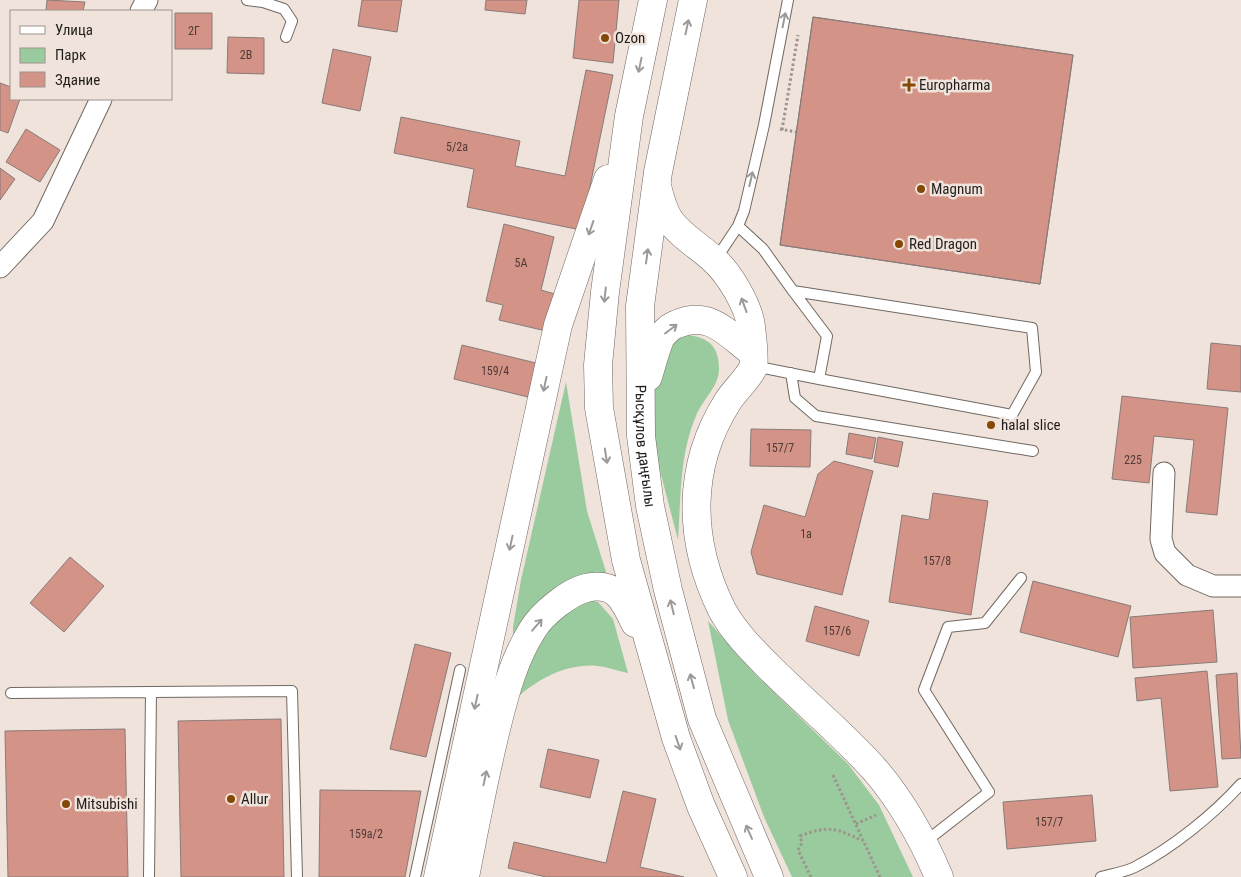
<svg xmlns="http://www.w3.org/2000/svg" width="1241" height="877" viewBox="0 0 1241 877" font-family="'Roboto Condensed',sans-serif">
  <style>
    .green { fill: #9acb9e }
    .building { fill: #d49387; stroke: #887b79 }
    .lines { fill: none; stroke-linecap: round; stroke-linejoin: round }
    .service-casing { stroke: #716861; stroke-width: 12 }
    .minor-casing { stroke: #716861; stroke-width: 23 }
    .primary-casing { stroke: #716861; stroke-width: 29 }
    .path { stroke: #9d948e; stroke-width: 3; stroke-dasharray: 2.5 2.5; stroke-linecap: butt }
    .service { stroke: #fff; stroke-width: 10 }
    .minor { stroke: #fff; stroke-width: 21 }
    .primary { stroke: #fff; stroke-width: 28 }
    .oneway { stroke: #9c9a98 }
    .poi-dot { fill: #854905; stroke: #efe3db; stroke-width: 2 }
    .labels { text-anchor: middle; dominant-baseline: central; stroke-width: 5; stroke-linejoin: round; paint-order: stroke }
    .number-label { font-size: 12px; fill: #4e3b36 }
    .poi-label { font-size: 15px; fill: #221e1b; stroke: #efe3db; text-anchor: start }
    .street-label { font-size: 15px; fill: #221e1b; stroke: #efe3db }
  </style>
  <rect width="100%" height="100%" fill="#efe3db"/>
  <path class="green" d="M 679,334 C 702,336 719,340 719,369 C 719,387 702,400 696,416 C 679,455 681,499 678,540 L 658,463 L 650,412 L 665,349 Z
    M 566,382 L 587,511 L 607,575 L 513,645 L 513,627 L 521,580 Z
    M 582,598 L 598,602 L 613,619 L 628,673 C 618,671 608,667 598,666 C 568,663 540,678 519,696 L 536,646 L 563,612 Z
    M 708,621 L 756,675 L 848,764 L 879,805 L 913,877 L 792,877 L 764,817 L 728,720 Z"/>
  <path class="building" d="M 47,0 L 85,2 L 83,11 L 46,11 Z
    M 362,0 L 402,0 L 397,32 L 358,26 Z
    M 486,0 L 527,0 L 525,14 L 485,10 Z
    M 579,0 L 619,0 L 613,63 L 573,58 Z
    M 175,13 L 212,13 L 212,49 L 175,49 Z
    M 813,17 L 1073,55 L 1040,284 L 780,245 Z
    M 813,17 L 1073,55 L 1040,284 L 780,245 Z
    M 228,37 L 264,38 L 264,74 L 227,73 Z
    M 333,49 L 371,57 L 360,111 L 322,103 Z
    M 586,70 L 613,75 L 581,230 L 467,207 L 474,169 L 394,153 L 401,117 L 520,141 L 515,166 L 565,176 Z
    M 0,83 L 11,87 L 11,99 L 20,99 L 8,133 L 0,130 Z
    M 26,129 L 60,150 L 40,182 L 6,162 Z
    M 0,168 L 15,179 L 0,200 Z
    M 504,224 L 554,237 L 541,290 L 555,294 L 546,331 L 499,320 L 503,305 L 486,301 Z
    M 1211,343 L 1241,346 L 1241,392 L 1207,389 Z
    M 462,345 L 536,363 L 528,397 L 454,379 Z
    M 1122,396 L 1228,408 L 1217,515 L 1186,512 L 1194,440 L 1154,436 L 1149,483 L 1112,479 Z
    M 751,429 L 811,430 L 810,467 L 750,466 Z
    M 849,433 L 876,438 L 872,459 L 846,454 Z
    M 878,437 L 903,442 L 898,467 L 874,462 Z
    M 834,461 L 873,471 L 842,595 L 757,574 L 751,552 L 764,505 L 805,517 L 818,474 Z
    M 933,493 L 988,501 L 971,615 L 889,602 L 902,515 L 929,520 Z
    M 70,557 L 104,586 L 64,632 L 30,603 Z
    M 1033,581 L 1131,606 L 1118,657 L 1020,632 Z
    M 815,606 L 869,621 L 859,656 L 806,641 Z
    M 1213,610 L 1217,662 L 1133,668 L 1130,617 Z
    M 415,644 L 451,653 L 426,757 L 390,749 Z
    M 1207,671 L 1218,787 L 1170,791 L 1161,698 L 1137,701 L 1135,678 Z
    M 1237,673 L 1241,758 L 1222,759 L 1216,675 Z
    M 281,719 L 284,877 L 181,877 L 178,721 Z
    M 125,729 L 128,877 L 8,877 L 5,731 Z
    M 548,749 L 599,760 L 590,798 L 540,787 Z
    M 320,790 L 421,791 L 405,877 L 319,877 Z
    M 623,791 L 656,799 L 640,867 L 684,877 L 546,877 L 508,868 L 514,842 L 606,863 Z
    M 1092,795 L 1096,841 L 1007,849 L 1003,802 Z"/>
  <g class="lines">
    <defs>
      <path id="service" d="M 247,0 L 263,2 L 284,9 L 292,21 L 286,37
        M 738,226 L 763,249 L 793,291 L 1032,328 L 1036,372 L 1012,415 L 819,379 L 827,336 L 793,291
        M 716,259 L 738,226 L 744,211 L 764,125 L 788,0
        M 754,366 L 819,379
        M 791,373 L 795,398 L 816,416 L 1033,451
        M 11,693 L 292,691 L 297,877
        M 925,842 L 989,792 L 924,690 L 948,627 L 985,623 L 1021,578
        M 149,877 L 151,692
        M 415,877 L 460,670
        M 1101,877 C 1112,874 1125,872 1135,867 C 1172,848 1213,815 1241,784"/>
      <path id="minor" d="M 141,11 L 147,0
        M 0,267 L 43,221 L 101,99
        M 1164,473 L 1161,539 L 1165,553 L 1187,575 L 1213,586 L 1241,586"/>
      <g id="primary">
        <path d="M 653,0 L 629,116 L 605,292 L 598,365 L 599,408 L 626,560 L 676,738 L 701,806 L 733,877"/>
        <path id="s1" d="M 693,0 L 658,172 L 640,306 L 641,436 L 650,506 L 668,590 L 702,719 L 769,877"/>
        <path d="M 657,186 C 660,199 663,210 670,221 C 682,237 699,246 713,259 C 729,273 749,306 751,327 C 752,335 755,361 753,368 C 747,380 735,390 728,401 C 686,467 688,541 722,610 C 734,632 752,650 769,667 C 804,702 843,734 876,771 C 903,803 923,839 939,877"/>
        <path d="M 648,377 C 652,364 655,351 660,339 C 663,333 671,326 677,324 C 710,310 728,334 752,352"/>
        <path d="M 438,877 L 558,325 L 608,179"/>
        <path d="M 465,877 C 475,825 485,772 498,721 C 506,689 515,657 533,629 C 542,614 569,592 586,588 C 616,581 624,600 635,623"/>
      </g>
    </defs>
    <use href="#service" class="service-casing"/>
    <use href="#minor" class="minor-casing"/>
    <use href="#primary" class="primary-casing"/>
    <path class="path" d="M 780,129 L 796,132
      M 782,130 L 798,35
      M 833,775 L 880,877
      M 856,824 L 876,815
      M 811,877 L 798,850 L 802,843 L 800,836 C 829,825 836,828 863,841"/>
    <use href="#service" class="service"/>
    <use href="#minor" class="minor"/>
    <use href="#primary" class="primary"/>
  </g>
  <defs><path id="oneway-shaft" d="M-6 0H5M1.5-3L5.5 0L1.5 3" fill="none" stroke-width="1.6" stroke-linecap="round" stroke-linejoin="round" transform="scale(1.25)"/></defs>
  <g class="oneway">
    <use href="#oneway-shaft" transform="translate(784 20) rotate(-79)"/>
    <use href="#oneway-shaft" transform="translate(687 27) rotate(-78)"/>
    <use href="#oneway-shaft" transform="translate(640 65) rotate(102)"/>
    <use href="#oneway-shaft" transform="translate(751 179) rotate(-77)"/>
    <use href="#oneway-shaft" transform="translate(591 228) rotate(109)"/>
    <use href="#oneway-shaft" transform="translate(647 256) rotate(-82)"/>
    <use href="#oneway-shaft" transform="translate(605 295) rotate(96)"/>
    <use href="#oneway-shaft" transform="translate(744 305) rotate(-110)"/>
    <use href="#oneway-shaft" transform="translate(671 329) rotate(-37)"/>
    <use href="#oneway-shaft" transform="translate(545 384) rotate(102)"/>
    <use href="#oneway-shaft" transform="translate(606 456) rotate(81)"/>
    <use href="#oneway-shaft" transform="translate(511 543) rotate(102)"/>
    <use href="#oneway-shaft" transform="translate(672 607) rotate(-104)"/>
    <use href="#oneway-shaft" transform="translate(537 625) rotate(-49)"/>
    <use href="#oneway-shaft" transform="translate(692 681) rotate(-105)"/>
    <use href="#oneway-shaft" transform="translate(476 702) rotate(102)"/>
    <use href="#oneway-shaft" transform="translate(678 743) rotate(71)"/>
    <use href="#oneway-shaft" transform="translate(485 778) rotate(-78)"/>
    <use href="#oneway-shaft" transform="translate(749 832) rotate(-114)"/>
  </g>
  <g class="poi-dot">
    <circle cx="605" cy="38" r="5"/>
    <path d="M906.5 77.5h5v5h5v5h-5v5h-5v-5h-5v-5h5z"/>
    <circle cx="921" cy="189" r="5"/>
    <circle cx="899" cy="244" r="5"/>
    <circle cx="991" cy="425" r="5"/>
    <circle cx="231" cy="799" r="5"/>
    <circle cx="66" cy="804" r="5"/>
  </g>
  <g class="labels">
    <g class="number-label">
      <text x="194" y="31">2Г</text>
      <text x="246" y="55">2В</text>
      <text x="457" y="147">5/2а</text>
      <text x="521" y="263">5А</text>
      <text x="495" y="371">159/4</text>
      <text x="780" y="448">157/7</text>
      <text x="1133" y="460">225</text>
      <text x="806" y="534">1а</text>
      <text x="937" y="561">157/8</text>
      <text x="837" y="631">157/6</text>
      <text x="1049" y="822">157/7</text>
      <text x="366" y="834">159а/2</text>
    </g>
    <g class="poi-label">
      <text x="615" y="38">Ozon</text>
      <text x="919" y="85">Europharma</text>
      <text x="931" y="189">Magnum</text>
      <text x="909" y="244">Red Dragon</text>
      <text x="1001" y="425">halal slice</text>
      <text x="241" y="799">Allur</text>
      <text x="76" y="804">Mitsubishi</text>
    </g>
    <g class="street-label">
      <text stroke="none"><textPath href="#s1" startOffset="451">Рысқұлов даңғылы</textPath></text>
    </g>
  </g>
  <rect x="10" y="10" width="162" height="90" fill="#efe3db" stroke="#9d948e"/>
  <rect x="20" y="26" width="25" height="8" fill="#ffffff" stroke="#9d948e"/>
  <text x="55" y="35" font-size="15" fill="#221e1b">Улица</text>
  <rect x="20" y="48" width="25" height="15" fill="#9acb9e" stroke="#9d948e"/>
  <text x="55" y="60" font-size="15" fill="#221e1b">Парк</text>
  <rect x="20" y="72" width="25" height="15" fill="#d49387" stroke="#9d948e"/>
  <text x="55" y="85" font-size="15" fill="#221e1b">Здание</text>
</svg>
